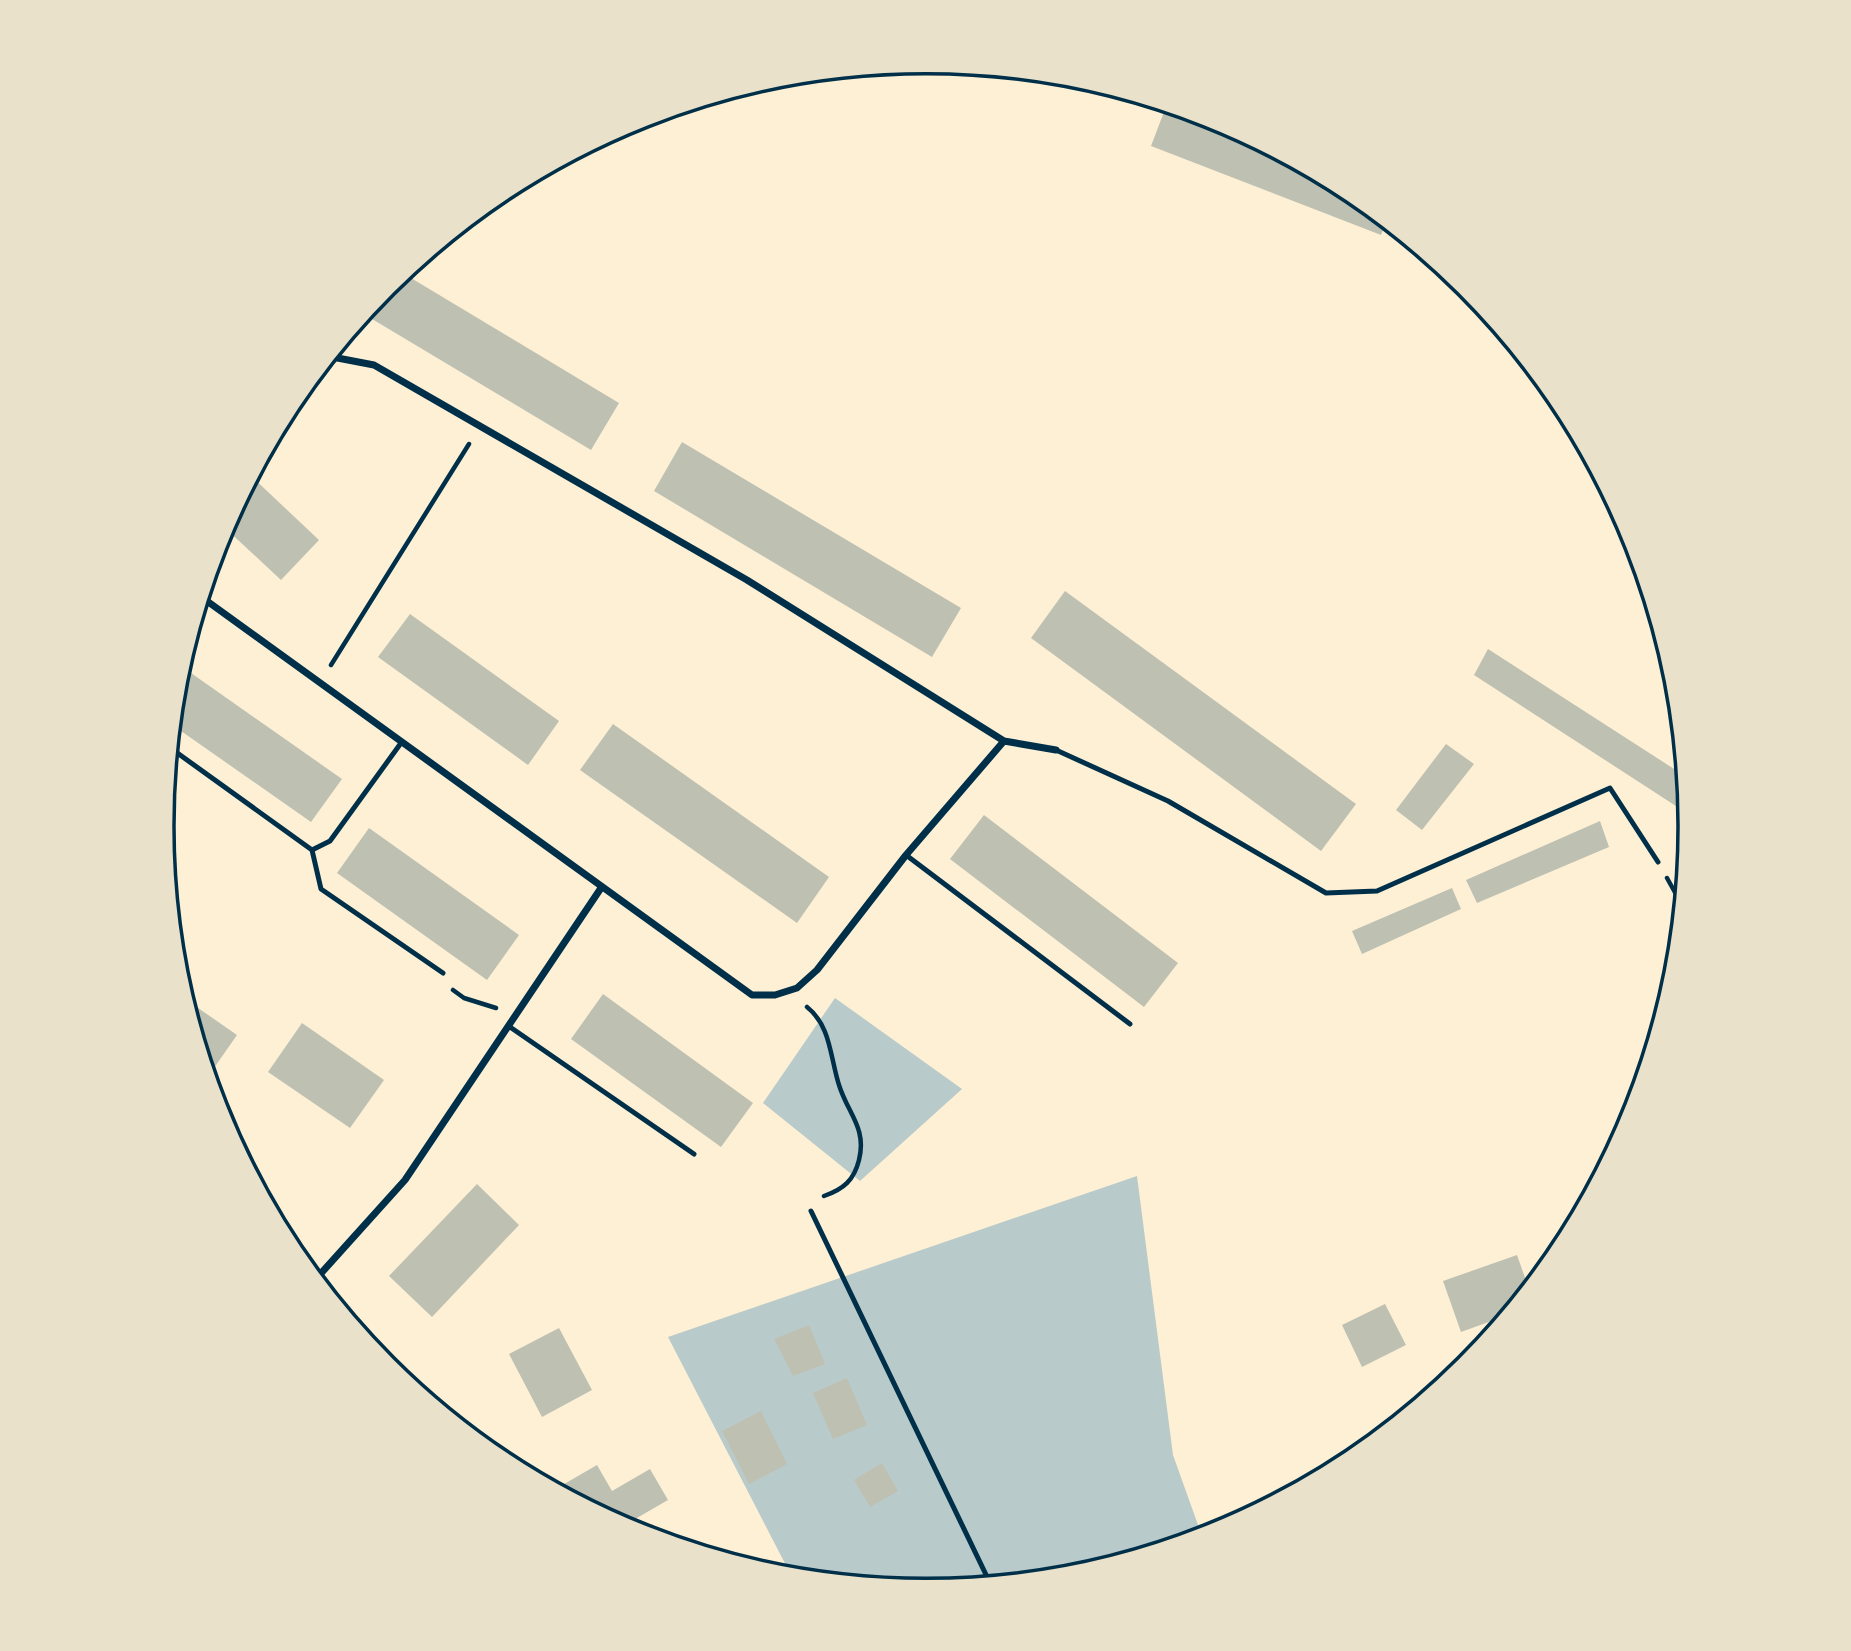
<svg xmlns="http://www.w3.org/2000/svg" width="1851" height="1651" viewBox="0 0 1851 1651" font-family="Ubuntu,sans-serif">
  <style>
    .green { fill: #b9caca }
    .building { fill: #bec0b2 }
    .lines { fill: none; stroke-linecap: round; stroke-linejoin: round }
    .path { stroke: #003049; stroke-width: 4.5 }
    .service { stroke: #003049; stroke-width: 5 }
    .minor { stroke: #003049; stroke-width: 7 }
    .rim { fill: none; stroke: #003049; stroke-width: 3.5 }
  </style>
  <rect width="100%" height="100%" fill="#fdf0d5"/>
  <path class="green" d="M 835,998 L 962,1089 L 860,1181 L 763,1103 Z
    M 1137,1176 L 1173,1455 L 1202,1536 L 1074,1575 L 925,1590 L 792,1577 L 668,1337 Z"/>
  <path class="building" d="M 1167,104 L 1218,120 L 1350,190 L 1387,220 L 1381,235 L 1151,146 Z
    M 401,272 L 619,403 L 591,450 L 362,313 L 385,285 Z
    M 682,442 L 961,608 L 932,657 L 654,491 Z
    M 250,475 L 319,540 L 281,580 L 223,526 Z
    M 1065,591 L 1356,804 L 1321,851 L 1031,638 Z
    M 410,614 L 559,721 L 528,765 L 378,657 Z
    M 1488,649 L 1685,776 L 1687,797 L 1679,808 L 1474,675 Z
    M 191,673 L 342,779 L 311,822 L 171,724 L 174,697 Z
    M 613,724 L 829,877 L 797,923 L 580,770 Z
    M 1446,744 L 1474,764 L 1422,830 L 1396,810 Z
    M 984,815 L 1178,963 L 1144,1007 L 950,859 Z
    M 1600,821 L 1609,847 L 1477,903 L 1466,880 Z
    M 369,828 L 519,935 L 487,980 L 337,873 Z
    M 1452,888 L 1461,909 L 1362,954 L 1352,931 Z
    M 603,994 L 753,1103 L 721,1147 L 571,1039 Z
    M 188,1001 L 237,1035 L 207,1078 L 185,1005 Z
    M 302,1023 L 384,1080 L 350,1128 L 268,1072 Z
    M 477,1184 L 519,1225 L 432,1317 L 389,1276 Z
    M 1517,1255 L 1529,1289 L 1508,1315 L 1461,1332 L 1443,1281 Z
    M 1385,1304 L 1406,1345 L 1362,1367 L 1342,1325 Z
    M 809,1325 L 825,1364 L 793,1376 L 774,1339 Z
    M 559,1328 L 592,1390 L 542,1417 L 509,1354 Z
    M 847,1378 L 867,1425 L 833,1439 L 813,1393 Z
    M 761,1411 L 787,1464 L 749,1484 L 722,1431 Z
    M 882,1463 L 898,1491 L 870,1507 L 854,1480 Z
    M 597,1465 L 612,1491 L 650,1469 L 668,1500 L 623,1526 L 563,1494 L 559,1487 Z"/>
  <g class="lines">
    <path class="path" d="M 331,665 L 469,444
      M 1667,878 L 1682,905
      M 453,990 L 464,998 L 496,1008
      M 807,1007 C 831,1026 830,1057 839,1085 C 848,1114 867,1128 859,1160 C 854,1180 844,1189 824,1196"/>
    <path class="service" d="M 193,621 L 208,603
      M 169,747 L 312,850 L 321,889 L 443,973
      M 1056,750 L 1168,801 L 1326,893 L 1377,891 L 1610,788 L 1658,862
      M 312,850 L 330,841 L 401,743
      M 906,855 L 1130,1024
      M 510,1027 L 694,1154
      M 811,1211 L 990,1583"/>
    <path class="minor" d="M 327,356 L 374,365 L 747,580 L 1004,741 L 1056,750
      M 200,596 L 752,995 L 775,995 L 797,988 L 817,970 L 906,855 L 1004,741
      M 315,1280 L 405,1180 L 601,888"/>
  </g>
  <path d="M0 0H1851V1651H0ZM174 826a752 752 0 1 1 1504 0a752 752 0 1 1-1504 0Z" fill="#e9e1ca" fill-rule="evenodd"/>
  <path class="rim" d="M174 826a752 752 0 1 1 1504 0a752 752 0 1 1-1504 0Z"/>
</svg>
